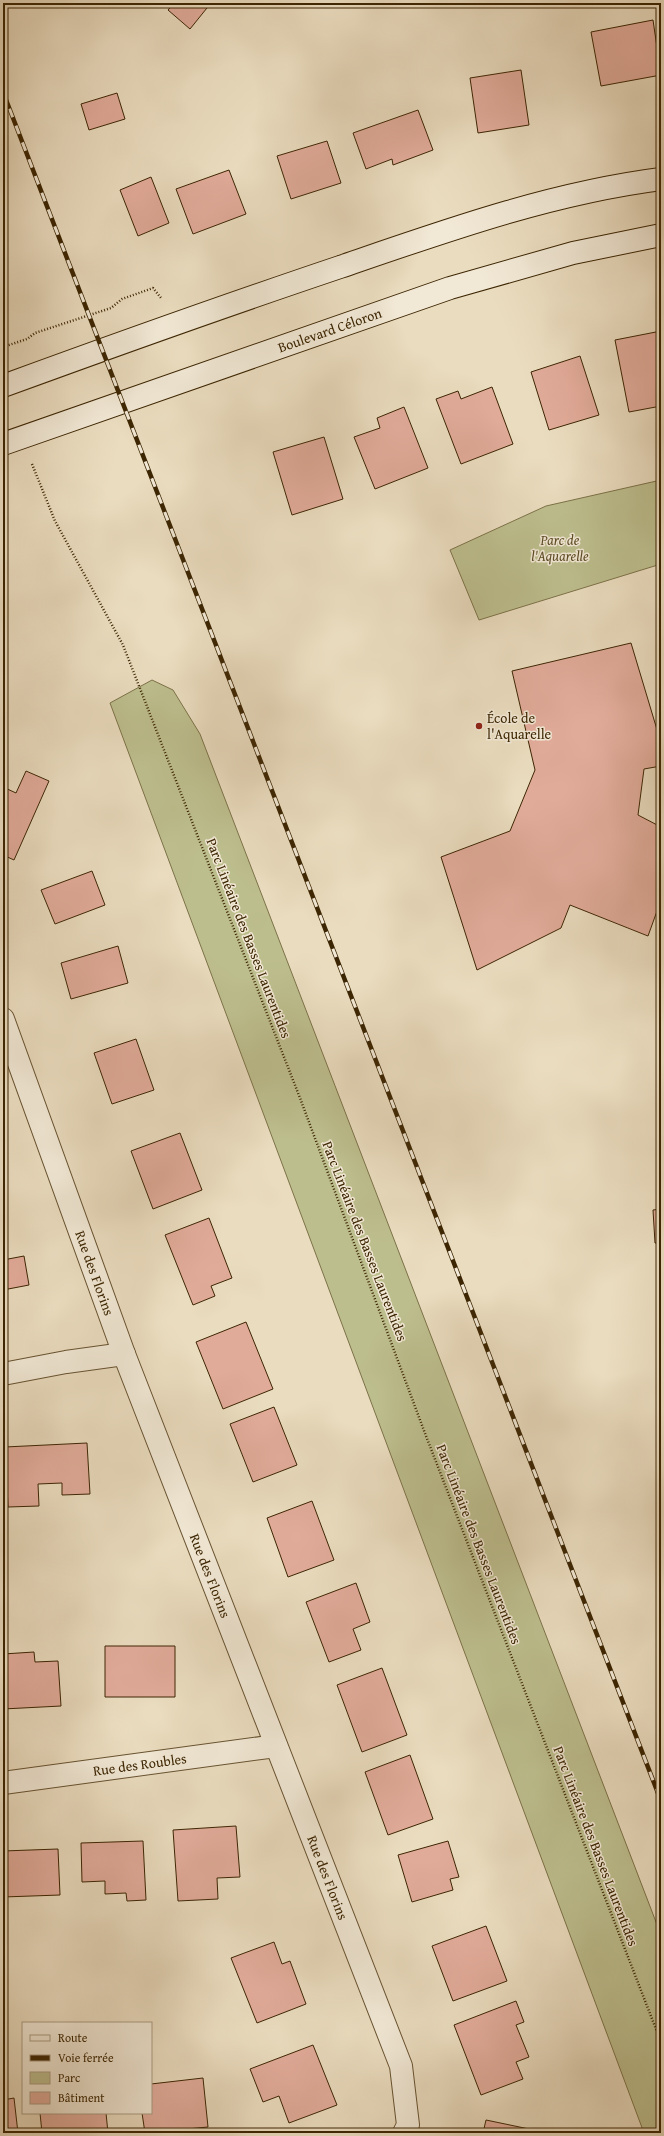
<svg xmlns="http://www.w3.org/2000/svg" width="664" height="2136" viewBox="0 0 664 2136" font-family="'Gentium Book Plus',serif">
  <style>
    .green { fill: #bdbe8e; stroke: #7c7248 }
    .building { fill: #e1ab9a; stroke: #3c2502 }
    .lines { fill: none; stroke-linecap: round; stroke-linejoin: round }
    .street-casing { stroke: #685331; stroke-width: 24 }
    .secondary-casing { stroke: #3c2502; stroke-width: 24 }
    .path { stroke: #3c2502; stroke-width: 2.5; stroke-dasharray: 1 2; stroke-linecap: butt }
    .street { stroke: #f1e8d5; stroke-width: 22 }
    .secondary { stroke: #f1e8d5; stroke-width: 22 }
    .rail-casing { stroke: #3c2502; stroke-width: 4.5 }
    .rail { stroke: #f1e8d5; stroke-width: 3; stroke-dasharray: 9; stroke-linecap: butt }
    .poi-dot { fill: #8f2418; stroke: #f1e8d5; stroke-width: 1.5 }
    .labels { text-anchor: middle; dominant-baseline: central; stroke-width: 3; stroke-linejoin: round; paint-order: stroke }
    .street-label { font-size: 14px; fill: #3c2502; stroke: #f1e8d5 }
    .park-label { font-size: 14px; font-style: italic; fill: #5c4b25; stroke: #f1e8d5 }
    .poi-label { font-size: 14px; fill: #3c2502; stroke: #f1e8d5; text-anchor: start }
  </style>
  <rect width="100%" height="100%" fill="#eadcbf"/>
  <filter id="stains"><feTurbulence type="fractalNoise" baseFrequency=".005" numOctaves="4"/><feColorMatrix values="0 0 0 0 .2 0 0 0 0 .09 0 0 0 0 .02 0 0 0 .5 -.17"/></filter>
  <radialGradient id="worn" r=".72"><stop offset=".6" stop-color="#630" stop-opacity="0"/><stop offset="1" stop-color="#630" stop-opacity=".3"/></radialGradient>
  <path class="green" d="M 661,480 L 661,564 L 479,620 L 450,550 L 546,506 Z
    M 152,680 L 173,690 L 200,734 L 661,1935 L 661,2133 L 644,2133 L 110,703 Z"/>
  <path class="building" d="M 174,3 L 211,3 L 190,29 L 168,10 Z
    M 653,20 L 661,75 L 601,86 L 591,32 Z
    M 521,70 L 529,125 L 478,133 L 470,78 Z
    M 117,93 L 125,119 L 89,130 L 81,104 Z
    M 418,110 L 433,150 L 393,165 L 392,159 L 366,169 L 353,133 Z
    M 327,141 L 341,183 L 291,199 L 277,156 Z
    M 229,170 L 246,214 L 193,234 L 176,189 Z
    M 151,177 L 169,223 L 138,236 L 120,190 Z
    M 661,331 L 661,406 L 629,412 L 615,340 Z
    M 580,356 L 599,415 L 549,430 L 531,372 Z
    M 492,387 L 513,444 L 461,464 L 436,399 L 458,391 L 461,399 Z
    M 404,407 L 428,468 L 375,489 L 354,437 L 380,428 L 377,418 Z
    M 324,437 L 343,499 L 292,515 L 273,452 Z
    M 631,643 L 661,743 L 661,766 L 644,769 L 638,815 L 661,827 L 661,900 L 648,936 L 570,905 L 561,928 L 477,970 L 441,857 L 510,831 L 535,770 L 512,671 Z
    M 26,771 L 49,781 L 14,860 L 3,855 L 3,787 L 16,793 Z
    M 92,871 L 105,905 L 55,924 L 41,890 Z
    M 118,946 L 128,983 L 71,999 L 61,963 Z
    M 136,1039 L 154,1090 L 112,1104 L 94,1053 Z
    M 180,1133 L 202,1190 L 153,1209 L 131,1151 Z
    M 661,1209 L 661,1243 L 655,1243 L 653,1210 Z
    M 209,1218 L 232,1278 L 211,1286 L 215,1296 L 193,1305 L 165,1235 Z
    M 24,1256 L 29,1285 L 3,1290 L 3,1260 Z
    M 657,1276 L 661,1276 L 661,1311 L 658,1311 Z
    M 246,1322 L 273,1389 L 223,1409 L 196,1342 Z
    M 274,1407 L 297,1465 L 253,1482 L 230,1424 Z
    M 87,1443 L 90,1494 L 62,1495 L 62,1483 L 38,1484 L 39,1506 L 8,1507 L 5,1447 Z
    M 312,1501 L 334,1560 L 288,1577 L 267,1518 Z
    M 356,1583 L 370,1622 L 353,1629 L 361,1650 L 329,1662 L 306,1602 Z
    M 105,1646 L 175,1646 L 175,1697 L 105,1697 Z
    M 34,1652 L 35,1662 L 58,1661 L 61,1706 L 3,1709 L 3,1654 Z
    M 382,1668 L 407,1735 L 362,1752 L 337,1685 Z
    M 410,1755 L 433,1819 L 388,1835 L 365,1772 Z
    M 236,1826 L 240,1877 L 217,1878 L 218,1899 L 178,1901 L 173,1830 Z
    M 143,1841 L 146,1900 L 127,1901 L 126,1893 L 105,1894 L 105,1881 L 82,1882 L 81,1843 Z
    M 448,1841 L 459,1877 L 450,1879 L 453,1890 L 412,1902 L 398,1855 Z
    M 58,1849 L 60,1895 L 3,1897 L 3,1851 Z
    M 486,1926 L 507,1981 L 453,2001 L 432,1946 Z
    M 274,1942 L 282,1964 L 290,1961 L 306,2004 L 257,2023 L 231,1958 Z
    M 516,2001 L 524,2022 L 516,2025 L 529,2057 L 516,2062 L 523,2079 L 481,2095 L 454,2025 Z
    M 313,2045 L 337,2105 L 289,2123 L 279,2096 L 263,2102 L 250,2069 Z
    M 203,2078 L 208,2127 L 145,2133 L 142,2113 L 151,2113 L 151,2084 Z
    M 14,2098 L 18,2133 L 3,2133 L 3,2100 Z
    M 40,2113 L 106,2113 L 108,2133 L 42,2133 Z
    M 486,2120 L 529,2129 L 528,2133 L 483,2133 Z"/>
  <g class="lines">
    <defs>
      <g id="street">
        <path id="s1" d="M 3,1019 L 124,1354 L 401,2066 L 408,2125 L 404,2133"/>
        <path d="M 3,1374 L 66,1362 L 124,1354"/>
        <path id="s2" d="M 3,1783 L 276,1746"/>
      </g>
      <g id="secondary">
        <path d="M 3,386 C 115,345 227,305 340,267 C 445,231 551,193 661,179"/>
        <path id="s3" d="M 3,444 L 450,288 L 573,253 L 661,235"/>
      </g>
    </defs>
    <use href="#street" class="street-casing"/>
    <use href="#secondary" class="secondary-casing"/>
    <path class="path" d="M 3,347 L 27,339 L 35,333 L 111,308 L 122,299 L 153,288 L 161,298
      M 32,464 L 55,521 L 123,645 L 300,1098 L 426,1436 L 661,2042"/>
    <use href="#street" class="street"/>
    <use href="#secondary" class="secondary"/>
    <defs>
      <path id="rail" d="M 3,92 L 661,1801"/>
    </defs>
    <use href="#rail" class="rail-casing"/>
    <use href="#rail" class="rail"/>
  </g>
  <circle class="poi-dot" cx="479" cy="726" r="4"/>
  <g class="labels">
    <g class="street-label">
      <text stroke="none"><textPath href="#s3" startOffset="346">Boulevard Céloron</textPath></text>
      <text transform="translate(249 938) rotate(69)">Parc Linéaire des Basses Laurentides</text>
      <text transform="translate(365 1241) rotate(69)">Parc Linéaire des Basses Laurentides</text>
      <text stroke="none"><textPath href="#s1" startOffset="270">Rue des Florins</textPath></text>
      <text transform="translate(479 1544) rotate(69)">Parc Linéaire des Basses Laurentides</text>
      <text stroke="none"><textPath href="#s1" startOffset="594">Rue des Florins</textPath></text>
      <text stroke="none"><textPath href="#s2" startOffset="138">Rue des Roubles</textPath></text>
      <text transform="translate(596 1846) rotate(69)">Parc Linéaire des Basses Laurentides</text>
      <text stroke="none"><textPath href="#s1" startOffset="918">Rue des Florins</textPath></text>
    </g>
    <g class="park-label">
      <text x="560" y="540">Parc de<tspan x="560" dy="16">l'Aquarelle</tspan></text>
    </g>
    <g class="poi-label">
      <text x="487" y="718">École de<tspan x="487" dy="16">l'Aquarelle</tspan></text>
    </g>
  </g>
  <rect width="664" height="2136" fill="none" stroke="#eadcbf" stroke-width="16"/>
  <rect x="4" y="4" width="656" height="2128" fill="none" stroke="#3c2502" stroke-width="2"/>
  <rect x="8" y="8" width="648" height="2120" fill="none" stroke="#3c2502"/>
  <rect x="22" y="2022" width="130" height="92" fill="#f1e8d5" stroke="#a99a81"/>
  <rect x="30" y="2035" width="20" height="6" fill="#f1e8d5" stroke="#a99a81"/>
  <text x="58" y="2042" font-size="12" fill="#3c2502">Route</text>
  <rect x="30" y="2055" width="20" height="6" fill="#3c2502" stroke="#a99a81"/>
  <text x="58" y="2062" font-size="12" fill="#3c2502">Voie ferrée</text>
  <rect x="30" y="2072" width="20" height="12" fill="#bdbe8e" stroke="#a99a81"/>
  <text x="58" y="2082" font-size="12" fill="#3c2502">Parc</text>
  <rect x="30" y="2092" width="20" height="12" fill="#e1ab9a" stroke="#a99a81"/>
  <text x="58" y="2102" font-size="12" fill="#3c2502">Bâtiment</text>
  <rect width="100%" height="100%" filter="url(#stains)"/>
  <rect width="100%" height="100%" fill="url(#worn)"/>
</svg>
